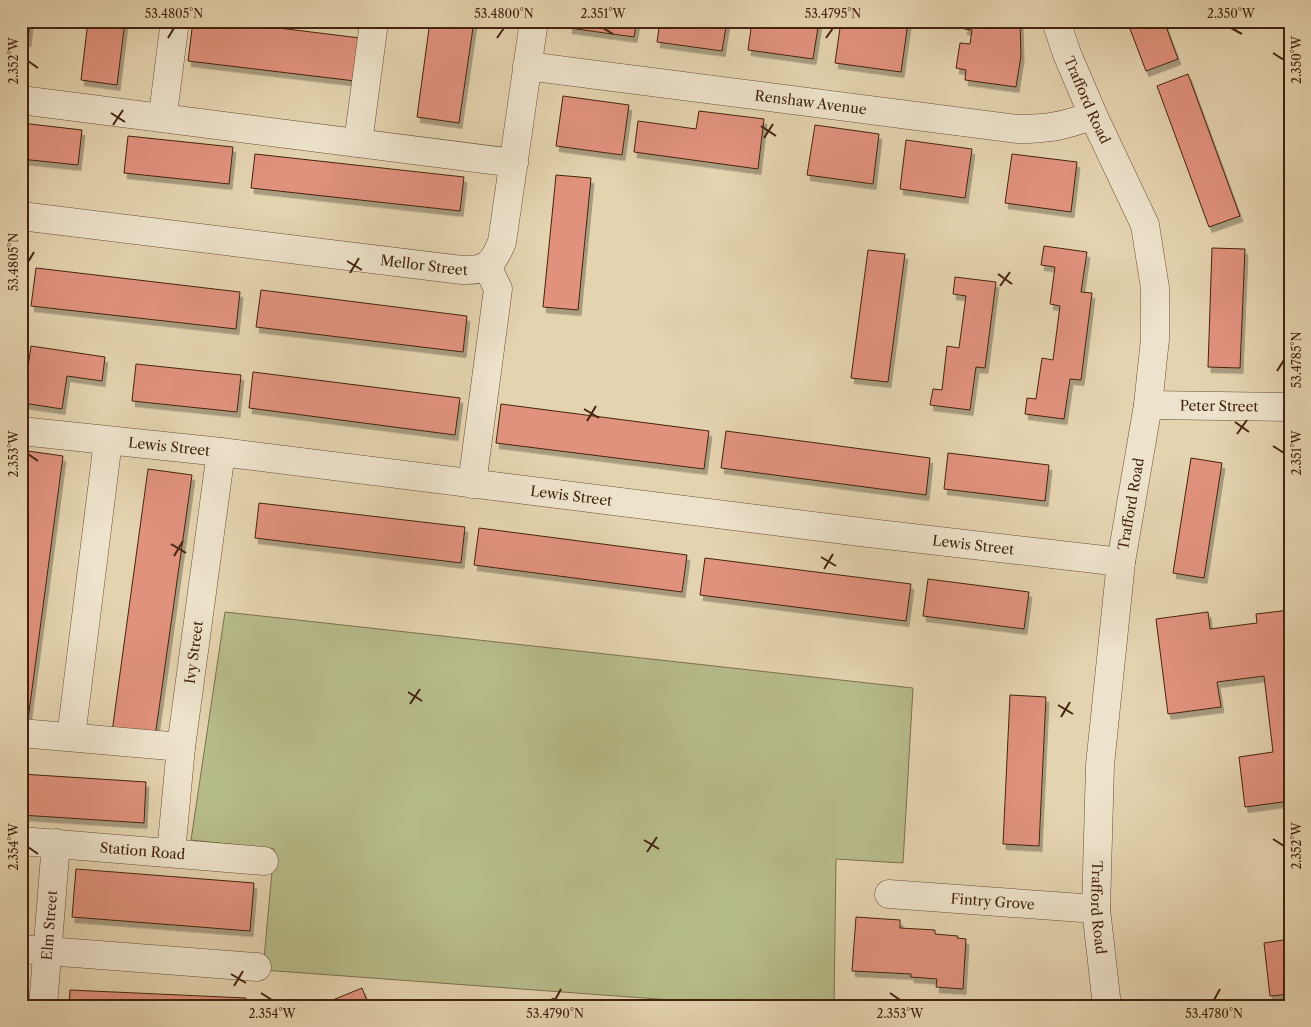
<svg xmlns="http://www.w3.org/2000/svg" width="1311" height="1027" viewBox="0 0 1311 1027" font-family="'Libre Caslon Text',serif">
  <style>
    .green { fill: #b6bc89; stroke: #7d704c }
    .building { fill: #e1927d; stroke: #44230e; filter: url(#shadow) }
    .lines { fill: none; stroke-linecap: round; stroke-linejoin: round }
    .minor-casing { stroke: #6c4f36; stroke-width: 29 }
    .minor { stroke: #ede2cb; stroke-width: 28 }
    .ticks { fill: none; stroke: #44230e; stroke-width: 2 }
    .labels { text-anchor: middle; dominant-baseline: central; stroke-width: 5; stroke-linejoin: round; paint-order: stroke }
    .street-label { font-size: 14px; fill: #44230e; stroke: #ede2cb }
    .neatline { fill: none; stroke: #44230e; stroke-width: 2 }
    .ticks-label { font-size: 12px; text-anchor: middle; fill: #44230e }
  </style>
  <defs>
    <filter id="shadow"><feDropShadow dx="3" dy="5.5" stdDeviation="0" flood-color="#0004"/></filter>
  </defs>
  <rect width="100%" height="100%" fill="#e4d3af"/>
  <filter id="stains"><feTurbulence type="fractalNoise" baseFrequency=".004" numOctaves="4"/><feColorMatrix values="0 0 0 0 .2 0 0 0 0 .09 0 0 0 0 .02 0 0 0 .5 -.17"/></filter>
  <radialGradient id="worn" r=".72"><stop offset=".6" stop-color="#630" stop-opacity="0"/><stop offset="1" stop-color="#630" stop-opacity=".3"/></radialGradient>
  <path class="green" d="M 225,612 L 913,688 L 903,863 L 836,859 L 834,1006 L 753,1006 L 263,970 L 274,849 L 191,840 Z"/>
  <path class="building" d="M 21,21 L 30,21 L 28,41 L 21,40 Z
    M 88,21 L 125,21 L 117,85 L 81,80 Z
    M 193,21 L 222,21 L 360,38 L 355,81 L 188,61 Z
    M 430,21 L 474,21 L 459,123 L 417,117 Z
    M 570,21 L 637,21 L 634,37 L 569,28 Z
    M 660,21 L 727,21 L 722,51 L 657,42 Z
    M 752,21 L 819,21 L 813,59 L 748,50 Z
    M 841,21 L 908,23 L 901,72 L 835,63 Z
    M 966,21 L 1020,21 L 1021,56 L 1016,87 L 965,80 L 966,70 L 956,68 L 960,43 L 970,44 L 972,30 L 964,29 Z
    M 1127,21 L 1164,21 L 1178,59 L 1146,71 Z
    M 1188,74 L 1240,216 L 1209,227 L 1157,86 Z
    M 563,96 L 629,105 L 622,155 L 556,146 Z
    M 699,111 L 764,119 L 758,169 L 634,152 L 638,121 L 696,129 Z
    M 21,123 L 82,130 L 78,165 L 21,159 Z
    M 815,125 L 879,134 L 873,184 L 807,175 Z
    M 128,136 L 233,147 L 229,184 L 124,173 Z
    M 906,140 L 972,149 L 965,198 L 900,189 Z
    M 255,154 L 464,177 L 460,211 L 251,188 Z
    M 1012,154 L 1077,162 L 1071,212 L 1005,203 Z
    M 556,175 L 591,178 L 578,310 L 543,307 Z
    M 1044,246 L 1087,252 L 1081,292 L 1092,293 L 1081,380 L 1070,379 L 1064,419 L 1025,414 L 1027,398 L 1036,399 L 1042,358 L 1053,360 L 1060,306 L 1050,304 L 1055,267 L 1041,265 Z
    M 1212,248 L 1245,249 L 1240,368 L 1208,367 Z
    M 868,250 L 905,254 L 888,382 L 851,378 Z
    M 36,268 L 240,292 L 236,329 L 31,306 Z
    M 955,277 L 996,282 L 985,368 L 976,367 L 970,410 L 930,405 L 933,389 L 942,390 L 947,346 L 959,348 L 966,296 L 953,294 Z
    M 261,290 L 467,316 L 463,352 L 256,327 Z
    M 31,346 L 105,357 L 102,381 L 67,376 L 62,409 L 23,403 Z
    M 136,364 L 241,375 L 237,412 L 132,401 Z
    M 253,372 L 460,398 L 455,435 L 249,408 Z
    M 501,404 L 709,431 L 704,469 L 496,443 Z
    M 726,431 L 930,458 L 926,495 L 721,468 Z
    M 21,450 L 63,456 L 27,727 L 21,727 Z
    M 948,453 L 1049,465 L 1045,501 L 944,489 Z
    M 1191,458 L 1222,463 L 1204,578 L 1173,573 Z
    M 148,469 L 192,475 L 155,737 L 112,732 Z
    M 259,503 L 465,527 L 461,563 L 255,538 Z
    M 479,528 L 687,555 L 682,592 L 474,565 Z
    M 705,558 L 911,584 L 906,621 L 700,595 Z
    M 928,579 L 1029,592 L 1024,629 L 923,616 Z
    M 1290,610 L 1290,801 L 1245,807 L 1239,757 L 1273,752 L 1264,676 L 1217,682 L 1221,707 L 1168,714 L 1156,619 L 1208,612 L 1210,629 L 1257,623 L 1256,614 Z
    M 1010,695 L 1046,697 L 1039,846 L 1003,844 Z
    M 21,774 L 146,782 L 144,823 L 21,815 Z
    M 76,869 L 254,883 L 250,931 L 72,917 Z
    M 856,917 L 900,920 L 900,928 L 935,930 L 935,934 L 958,936 L 957,938 L 966,939 L 963,989 L 936,987 L 937,979 L 911,977 L 911,974 L 852,971 Z
    M 1290,939 L 1290,994 L 1270,996 L 1264,943 Z
    M 362,988 L 369,1006 L 318,1006 Z
    M 70,990 L 246,998 L 246,1006 L 69,1006 Z
    M 554,998 L 557,1006 L 536,1006 Z"/>
  <g class="lines">
    <defs>
      <g id="minor">
        <path id="s1" d="M 1056,21 L 1067,54 L 1093,115 L 1145,225 L 1155,288 L 1155,339 L 1148,405 L 1121,562 L 1100,765 L 1096,909 L 1107,1006"/>
        <path id="s2" d="M 527,66 L 1018,129 C 1048,129 1065,126 1093,115"/>
        <path d="M 21,100 L 514,163"/>
        <path d="M 164,106 L 175,21"/>
        <path d="M 358,143 L 374,22"/>
        <path id="s3" d="M 21,216 L 462,270 C 487,271 493,264 502,242 L 534,21"/>
        <path id="s4" d="M 1148,405 L 1290,407"/>
        <path id="s5" d="M 21,431 L 221,452 L 869,533 L 1121,562"/>
        <path d="M 472,484 L 498,289 L 487,266"/>
        <path d="M 21,733 L 181,747"/>
        <path d="M 71,737 L 108,441"/>
        <path id="s6" d="M 21,841 L 264,861"/>
        <path id="s7" d="M 171,853 L 181,747 L 221,452"/>
        <path id="s8" d="M 889,894 L 1096,909"/>
        <path d="M 21,949 L 257,967"/>
        <path id="s9" d="M 43,1006 L 56,843"/>
      </g>
    </defs>
    <use href="#minor" class="minor-casing"/>
    <use href="#minor" class="minor"/>
  </g>
  <path class="ticks" d="M 603,28 L 613,34M 1231,28 L 1242,34M 168,38 L 174,28M 497,38 L 504,28M 826,38 L 833,28M 1273,53 L 1284,60M 28,61 L 38,68M 111,113 L 125,122M 113,125 L 123,110M 761,126 L 776,136M 764,138 L 773,124M 347,261 L 362,270M 28,262 L 34,252M 350,273 L 359,258M 998,274 L 1012,284M 1000,286 L 1010,272M 1277,371 L 1284,360M 584,409 L 599,418M 587,421 L 596,406M 1235,422 L 1249,432M 1237,434 L 1247,420M 1273,446 L 1284,453M 28,454 L 38,461M 171,544 L 186,553M 174,556 L 183,541M 821,557 L 836,566M 824,569 L 833,554M 408,692 L 422,701M 410,704 L 420,689M 1058,705 L 1073,714M 1061,717 L 1070,702M 1273,839 L 1284,846M 644,840 L 659,849M 28,847 L 38,854M 647,852 L 657,837M 231,974 L 246,983M 234,986 L 243,971M 261,993 L 272,1000M 890,993 L 900,1000M 555,1000 L 561,989M 1214,1000 L 1220,989"/>
  <g class="labels">
    <g class="street-label">
      <text stroke="none"><textPath href="#s1" startOffset="85">Trafford Road</textPath></text>
      <text stroke="none"><textPath href="#s2" startOffset="286">Renshaw Avenue</textPath></text>
      <text stroke="none"><textPath href="#s3" startOffset="406">Mellor Street</textPath></text>
      <text stroke="none"><textPath href="#s4" startOffset="71">Peter Street</textPath></text>
      <text stroke="none"><textPath href="#s5" startOffset="149">Lewis Street</textPath></text>
      <text stroke="none"><textPath href="#s5" startOffset="554">Lewis Street</textPath></text>
      <text transform="translate(1131 504) rotate(-80)">Trafford Road</text>
      <text stroke="none"><textPath href="#s5" startOffset="959">Lewis Street</textPath></text>
      <text stroke="none"><textPath href="#s7" startOffset="202">Ivy Street</textPath></text>
      <text stroke="none"><textPath href="#s6" startOffset="122">Station Road</textPath></text>
      <text stroke="none"><textPath href="#s8" startOffset="104">Fintry Grove</textPath></text>
      <text stroke="none"><textPath href="#s1" startOffset="910">Trafford Road</textPath></text>
      <text stroke="none"><textPath href="#s9" startOffset="81">Elm Street</textPath></text>
    </g>
  </g>
  <rect width="1311" height="1027" fill="none" stroke="#e4d3af" stroke-width="55"/>
  <rect x="28" y="28" width="1256" height="972" class="neatline"/>
  <g class="ticks-label">
    <text x="174" y="18">53.4805°N</text>
    <text x="504" y="18">53.4800°N</text>
    <text x="603" y="18">2.351°W</text>
    <text x="833" y="18">53.4795°N</text>
    <text x="1231" y="18">2.350°W</text>
    <text transform="translate(1297 60) rotate(-90)" y="4">2.350°W</text>
    <text transform="translate(14 61) rotate(-90)" y="4">2.352°W</text>
    <text transform="translate(14 262) rotate(-90)" y="4">53.4805°N</text>
    <text transform="translate(1297 360) rotate(-90)" y="4">53.4785°N</text>
    <text transform="translate(1297 453) rotate(-90)" y="4">2.351°W</text>
    <text transform="translate(14 454) rotate(-90)" y="4">2.353°W</text>
    <text transform="translate(1297 846) rotate(-90)" y="4">2.352°W</text>
    <text transform="translate(14 847) rotate(-90)" y="4">2.354°W</text>
    <text x="272" y="1018">2.354°W</text>
    <text x="555" y="1018">53.4790°N</text>
    <text x="900" y="1018">2.353°W</text>
    <text x="1214" y="1018">53.4780°N</text>
  </g>
  <rect width="100%" height="100%" filter="url(#stains)"/>
  <rect width="100%" height="100%" fill="url(#worn)"/>
</svg>
